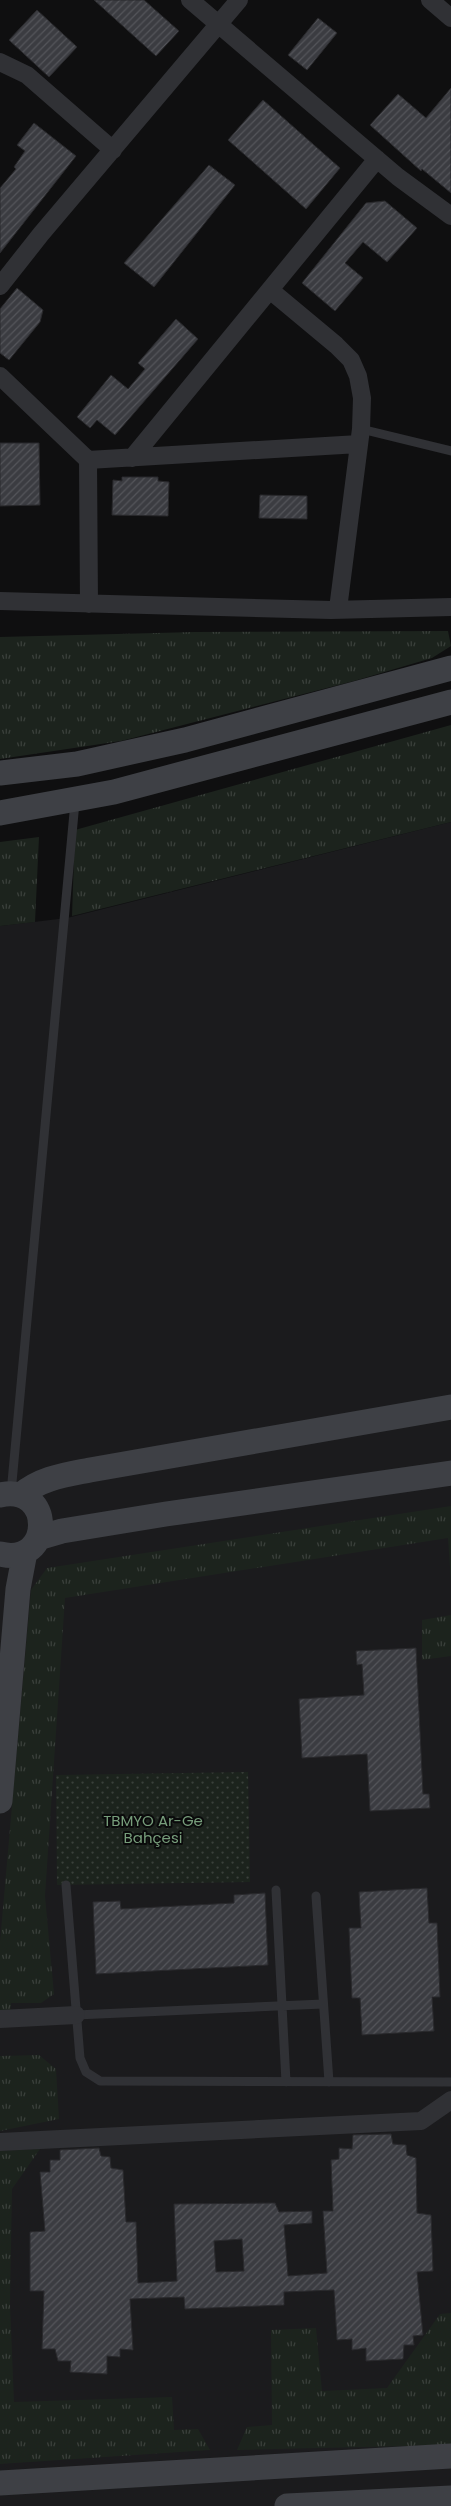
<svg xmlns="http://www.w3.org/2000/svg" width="451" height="2506" viewBox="0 0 451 2506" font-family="Poppins,sans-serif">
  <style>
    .built { fill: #1b1b1d }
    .grass { fill: url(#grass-tufts) }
    .garden { fill: url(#garden-dots) }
    .building { fill: url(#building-hatch); stroke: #29292c; fill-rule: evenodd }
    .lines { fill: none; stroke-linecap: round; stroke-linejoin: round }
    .lane { stroke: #303135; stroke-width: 9 }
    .street { stroke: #303135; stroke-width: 18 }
    .secondary { stroke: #3e4045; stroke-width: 25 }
    .labels { text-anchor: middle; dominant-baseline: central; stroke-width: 4; stroke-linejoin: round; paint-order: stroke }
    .park-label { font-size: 15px; fill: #779d7b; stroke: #0a0a0b }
  </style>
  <defs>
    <pattern id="grass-tufts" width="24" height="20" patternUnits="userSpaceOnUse" patternTransform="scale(1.25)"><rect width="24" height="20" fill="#1c231d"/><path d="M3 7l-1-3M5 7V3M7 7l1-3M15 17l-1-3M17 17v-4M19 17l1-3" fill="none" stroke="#3a403b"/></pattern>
    <pattern id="garden-dots" width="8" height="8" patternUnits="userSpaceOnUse" patternTransform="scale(1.25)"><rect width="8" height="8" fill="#1c231d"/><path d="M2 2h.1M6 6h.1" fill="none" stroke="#3a403b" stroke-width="1.8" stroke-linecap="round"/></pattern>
    <pattern id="building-hatch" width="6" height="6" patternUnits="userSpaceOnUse" patternTransform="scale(1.25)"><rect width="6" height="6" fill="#3b3c41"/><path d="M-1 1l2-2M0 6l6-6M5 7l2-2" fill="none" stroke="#54555a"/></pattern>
  </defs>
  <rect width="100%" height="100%" fill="#0f0f10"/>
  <path class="built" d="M 451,822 L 451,2506 L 0,2506 L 0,926 L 67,918 Z"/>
  <path class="grass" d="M 448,631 L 451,646 L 432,658 L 354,681 L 121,741 L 0,759 L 0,637 L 195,632 Z
    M 451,725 L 451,822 L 72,916 L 75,830 Z
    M 39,837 L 35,922 L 0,926 L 0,842 Z
    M 451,1506 L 451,1582 L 448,1538 L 65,1598 L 45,1896 L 54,1994 L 41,2003 L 11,2003 L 10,2015 L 0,2014 L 0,1942 L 31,1590 L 47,1568 Z
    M 451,1615 L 451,1656 L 422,1660 L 422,1620 Z
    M 39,2055 L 56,2069 L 59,2119 L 0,2131 L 0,2056 Z
    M 40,2149 L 12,2189 L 10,2304 L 14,2402 L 172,2397 L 174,2430 L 198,2429 L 210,2450 L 0,2464 L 0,2151 Z
    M 451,2313 L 451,2445 L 237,2450 L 247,2427 L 272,2425 L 271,2330 L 316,2328 L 322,2391 L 387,2388 L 440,2314 Z"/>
  <path class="garden" d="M 248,1772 L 250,1882 L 57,1885 L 56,1775 Z"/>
  <path class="building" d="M 94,0 L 144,0 L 179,31 L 156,56 Z
    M 37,10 L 77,47 L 49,77 L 9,40 Z
    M 318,18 L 337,33 L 307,70 L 288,55 Z
    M 451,88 L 451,193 L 422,169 L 421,171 L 370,125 L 398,94 L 426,118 Z
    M 263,100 L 340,168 L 306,209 L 228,140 Z
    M 34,123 L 76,156 L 0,253 L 0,188 L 16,169 L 14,167 L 25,151 L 17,145 Z
    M 209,165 L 235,185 L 154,287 L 124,263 Z
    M 385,201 L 417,228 L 387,262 L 363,242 L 345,263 L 363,278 L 335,311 L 302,283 L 366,203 Z
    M 17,288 L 43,310 L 40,322 L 9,360 L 0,353 L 0,309 Z
    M 176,319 L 198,339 L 115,435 L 97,420 L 90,428 L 77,417 L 111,375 L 128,389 L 145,369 L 138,363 Z
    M 0,443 L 39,443 L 40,505 L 0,506 Z
    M 122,477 L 158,477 L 158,481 L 169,482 L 168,516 L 112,515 L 113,480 L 122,481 Z
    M 260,495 L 307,496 L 307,519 L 259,518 Z
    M 416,1648 L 423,1794 L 429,1794 L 430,1808 L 370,1811 L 367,1754 L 302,1758 L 299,1699 L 364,1695 L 362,1664 L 357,1665 L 356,1651 Z
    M 427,1888 L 429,1923 L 437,1923 L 440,1997 L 432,1997 L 434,2031 L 362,2035 L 360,1998 L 352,1998 L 349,1928 L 361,1928 L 359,1892 Z
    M 265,1893 L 268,1965 L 96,1974 L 93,1902 L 120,1901 L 121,1909 L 234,1903 L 234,1895 Z
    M 391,2134 L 393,2144 L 406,2145 L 407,2155 L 416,2158 L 417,2213 L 431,2215 L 433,2271 L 417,2272 L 423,2335 L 413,2336 L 414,2345 L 404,2345 L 403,2359 L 366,2361 L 366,2348 L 352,2350 L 352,2339 L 337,2340 L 334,2290 L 284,2292 L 284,2305 L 185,2309 L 184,2297 L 130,2299 L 133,2350 L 120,2349 L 120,2357 L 107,2356 L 107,2374 L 70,2372 L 71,2361 L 58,2361 L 55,2349 L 42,2349 L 44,2291 L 30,2291 L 30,2232 L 45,2231 L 40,2172 L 50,2172 L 50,2160 L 60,2160 L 60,2150 L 99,2148 L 101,2156 L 110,2157 L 111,2168 L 123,2170 L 126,2222 L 136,2222 L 138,2283 L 177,2281 L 174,2204 L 275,2203 L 279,2212 L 312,2211 L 312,2223 L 284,2225 L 288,2276 L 327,2273 L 323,2211 L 333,2211 L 331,2160 L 339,2159 L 339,2148 L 352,2149 L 353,2135 ZM 242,2239 L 244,2271 L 216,2272 L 214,2241 Z"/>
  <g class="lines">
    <path class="lane" d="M 361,429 L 451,451
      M 11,1493 L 75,802
      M 66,1885 L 80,2058 L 86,2072 L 100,2081 L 451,2082
      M 276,1890 L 286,2082
      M 316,1896 L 329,2082
      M 76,2015 L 323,2004"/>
    <path class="street" d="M 190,0 L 398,177 L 451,216
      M 430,0 L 451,18
      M 0,62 L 27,75 L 113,150
      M 0,286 L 41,234 L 239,0
      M 270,290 L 336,345 L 351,360 L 358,376 L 362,398 L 361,429 L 338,609
      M 0,376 L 88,460 L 89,604
      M 132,458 L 377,159
      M 88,460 L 359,444
      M 0,601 L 331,610 L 451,607
      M 0,2019 L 76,2015
      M 0,2142 L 421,2121 L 451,2100"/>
    <path class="secondary" d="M 0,773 L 77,764 L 185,740 L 451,668
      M 0,813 L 114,792 L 451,702
      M 0,1495 C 54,1483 54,1567 0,1554
      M 21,1495 C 41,1478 65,1475 90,1470 L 451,1407
      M 38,1538 L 62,1531 L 166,1514 L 451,1473
      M 0,1801 L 18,1589 L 25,1552
      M 0,2483 L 451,2456
      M 287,2506 L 451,2498"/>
  </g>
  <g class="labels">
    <g class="park-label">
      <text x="153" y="1820">TBMYO Ar-Ge<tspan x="153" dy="17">Bahçesi</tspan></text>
    </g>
  </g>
</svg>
